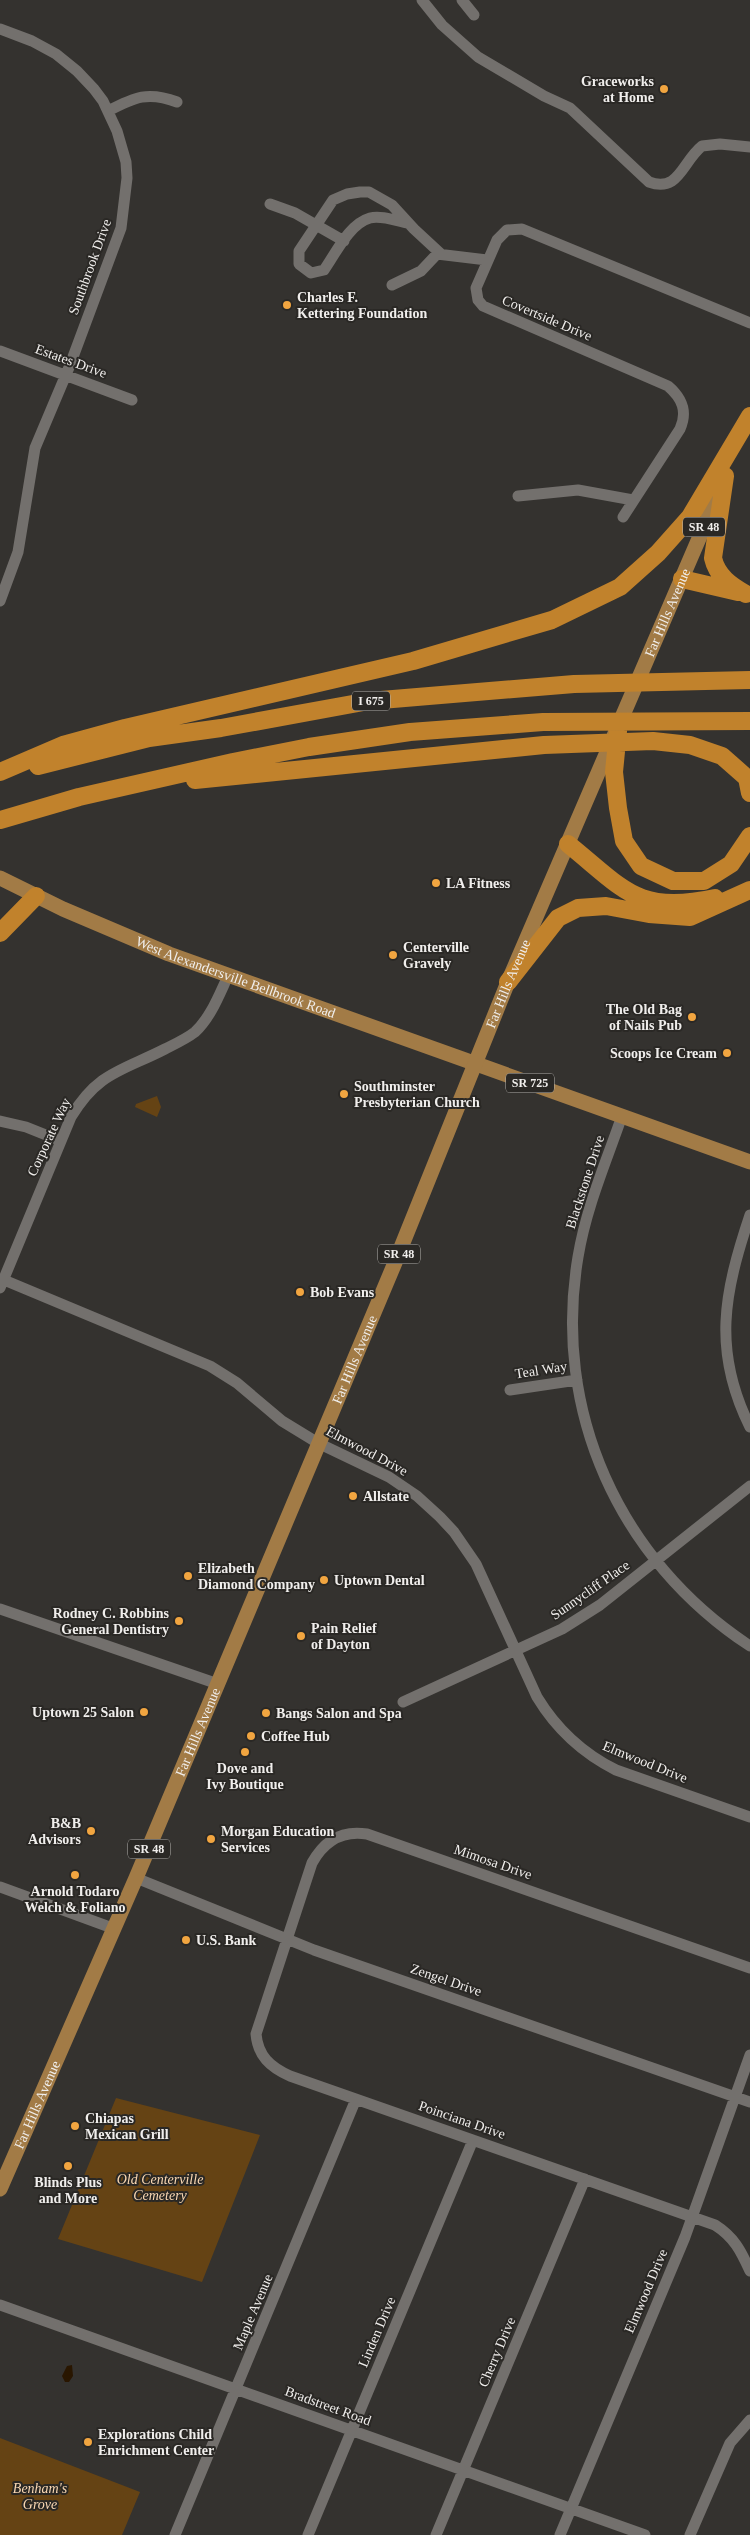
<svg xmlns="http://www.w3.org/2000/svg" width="750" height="2535" viewBox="0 0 750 2535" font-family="'Times New Roman',serif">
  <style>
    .green { fill: #654314 }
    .water { fill: #291600 }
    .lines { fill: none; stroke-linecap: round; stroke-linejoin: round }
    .minor { stroke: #73706d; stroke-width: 11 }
    .major { stroke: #a27b46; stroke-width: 15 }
    .highway { stroke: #c1822c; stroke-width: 18 }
    .poi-dot { fill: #f1a540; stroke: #2a2825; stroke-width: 2 }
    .labels { text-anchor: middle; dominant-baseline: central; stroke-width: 4; stroke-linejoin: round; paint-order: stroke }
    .shield { fill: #2a2825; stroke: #b5b3b0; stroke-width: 1 }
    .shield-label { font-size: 12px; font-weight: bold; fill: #f0eeec }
    .poi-label { font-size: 14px; font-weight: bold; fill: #f0eeec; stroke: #2a2825; text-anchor: start }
    .street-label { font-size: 14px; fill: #f0eeec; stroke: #2a2825 }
    .park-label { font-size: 14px; font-style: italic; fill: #fad8b3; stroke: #2a2825 }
  </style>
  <rect width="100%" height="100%" fill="#34322f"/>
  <path class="green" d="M 157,1096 L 161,1107 L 157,1117 L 135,1107 L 136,1104 Z
    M 116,2098 L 260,2135 L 202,2282 L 58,2239 Z
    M 0,2438 L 140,2492 L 122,2535 L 0,2535 Z"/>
  <path class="water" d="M 72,2365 L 73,2376 L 69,2382 L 65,2382 L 62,2376 L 67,2366 Z"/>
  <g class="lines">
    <path class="minor" d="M 422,0 L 442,25 L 478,57 L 544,96 L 570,108 L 649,182 C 679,193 682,162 702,146 L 720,144 L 750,147
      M 462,0 L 474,15
      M 0,29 L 32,41 L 56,54 L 77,71 L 94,89 L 103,101 L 117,131 L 126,162 L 127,178 L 121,228 L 70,365 L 35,448 L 18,552 L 0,601
      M 108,111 C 135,97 148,91 177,102
      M 270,204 L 295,213 L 344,241
      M 408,223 C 397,221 381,215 370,218 C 349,224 336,253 324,270 L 311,273 L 299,264 L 299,251 L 333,200 L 347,194 L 360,192 L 369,192 L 392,205 L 414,229 L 441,254
      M 392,285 L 421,271 L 437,254 L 487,260
      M 0,351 L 132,400
      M 518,496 L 578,490 L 633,500
      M 623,517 L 680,429 C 688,411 682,398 668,386 L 483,306 L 478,300 L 476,288 L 497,240 L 507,230 L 522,229 L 750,323
      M 622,1116 C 606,1162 586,1208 578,1257 C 552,1411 619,1560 750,1646
      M 0,1121 L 26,1127 L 61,1141
      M 750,1215 C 724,1293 712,1350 750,1427
      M 4,1280 L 210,1366 L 237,1383 L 282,1421 L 318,1443 L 389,1477 L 417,1496 L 440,1517 L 454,1532 L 476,1564 L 537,1697 C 557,1730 582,1753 616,1770 L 750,1817
      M 0,1288 L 71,1117 C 98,1072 122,1071 165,1049 C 175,1044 186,1039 195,1032 C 211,1017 219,995 228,976
      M 510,1390 L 577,1380
      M 0,1609 L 218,1684
      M 403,1702 L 562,1629 L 600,1605 L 750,1486
      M 136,1878 L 314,1950 L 750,2102
      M 0,1887 L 115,1929
      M 750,1968 L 367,1834 C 342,1830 324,1841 312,1863 L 256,2034 C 258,2056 270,2067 290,2076 L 715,2225 C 734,2237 741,2251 750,2271
      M 0,2305 L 645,2535
      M 175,2535 L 356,2099
      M 308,2535 L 473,2140
      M 436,2535 L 585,2179
      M 560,2535 L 685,2237 L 750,2055
      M 690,2535 L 730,2443 L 750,2420"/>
    <g class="major">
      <path id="s1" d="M 0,878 L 63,909 L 169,954 L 750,1162"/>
      <path id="s2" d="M 0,2189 L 136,1878 L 394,1265 L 508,982 L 719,492"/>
    </g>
    <path class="highway" d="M 725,476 L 713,558 C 717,576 731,586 746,594
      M 682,579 L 738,592
      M 618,731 L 614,772 L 618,808 L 624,841 L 641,866 L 673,881 L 704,881 L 731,864 L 750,836
      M 38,766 L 149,738 L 221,728 L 369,701 L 574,684 L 750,680
      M 0,772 L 63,745 L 125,728 L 413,661 L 552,620 L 620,587 L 658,553 L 690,517 L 750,416
      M 195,780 L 544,745 L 653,741 L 690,745 L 722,756 L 747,778 L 750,793
      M 0,820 L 79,797 L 233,762 L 309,747 L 410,732 L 543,722 L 750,721
      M 568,844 C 624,889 637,915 715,898
      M 0,933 L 36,896
      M 508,982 L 558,918 L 578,908 L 606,906 L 649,914 L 690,917 L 750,890"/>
  </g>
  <g class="poi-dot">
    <circle cx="664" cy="89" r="5"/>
    <circle cx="287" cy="305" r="5"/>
    <circle cx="436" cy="883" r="5"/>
    <circle cx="393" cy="955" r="5"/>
    <circle cx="692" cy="1017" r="5"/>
    <circle cx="727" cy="1053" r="5"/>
    <circle cx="344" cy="1094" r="5"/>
    <circle cx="300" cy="1292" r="5"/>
    <circle cx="353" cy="1496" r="5"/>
    <circle cx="188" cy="1576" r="5"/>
    <circle cx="324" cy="1580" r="5"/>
    <circle cx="179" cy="1621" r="5"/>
    <circle cx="301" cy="1636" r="5"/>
    <circle cx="144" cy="1712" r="5"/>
    <circle cx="266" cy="1713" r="5"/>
    <circle cx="251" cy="1736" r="5"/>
    <circle cx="245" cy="1752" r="5"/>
    <circle cx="91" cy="1831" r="5"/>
    <circle cx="211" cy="1839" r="5"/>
    <circle cx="75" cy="1875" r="5"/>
    <circle cx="186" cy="1940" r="5"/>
    <circle cx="75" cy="2126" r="5"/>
    <circle cx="68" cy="2166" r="5"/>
    <circle cx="88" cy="2442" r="5"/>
  </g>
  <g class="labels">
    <g class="shield">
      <rect x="683" y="517.5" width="42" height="19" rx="4"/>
      <rect x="352" y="691.5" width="38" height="19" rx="4"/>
      <rect x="506" y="1073.5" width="48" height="19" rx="4"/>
      <rect x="378" y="1244.5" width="42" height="19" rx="4"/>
      <rect x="128" y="1839.5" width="42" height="19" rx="4"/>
    </g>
    <g class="shield-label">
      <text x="704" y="527">SR 48</text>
      <text x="371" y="701">I 675</text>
      <text x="530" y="1083">SR 725</text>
      <text x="399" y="1254">SR 48</text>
      <text x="149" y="1849">SR 48</text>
    </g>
    <g class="poi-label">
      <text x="654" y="81" text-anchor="end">Graceworks<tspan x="654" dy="16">at Home</tspan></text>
      <text x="297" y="297">Charles F.<tspan x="297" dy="16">Kettering Foundation</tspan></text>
      <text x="446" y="883">LA Fitness</text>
      <text x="403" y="947">Centerville<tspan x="403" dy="16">Gravely</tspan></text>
      <text x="682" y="1009" text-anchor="end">The Old Bag<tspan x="682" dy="16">of Nails Pub</tspan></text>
      <text x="717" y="1053" text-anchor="end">Scoops Ice Cream</text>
      <text x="354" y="1086">Southminster<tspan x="354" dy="16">Presbyterian Church</tspan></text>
      <text x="310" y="1292">Bob Evans</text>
      <text x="363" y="1496">Allstate</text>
      <text x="198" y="1568">Elizabeth<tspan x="198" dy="16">Diamond Company</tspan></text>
      <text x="334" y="1580">Uptown Dental</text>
      <text x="169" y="1613" text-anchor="end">Rodney C. Robbins<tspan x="169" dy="16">General Dentistry</tspan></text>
      <text x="311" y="1628">Pain Relief<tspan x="311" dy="16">of Dayton</tspan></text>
      <text x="134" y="1712" text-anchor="end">Uptown 25 Salon</text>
      <text x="276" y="1713">Bangs Salon and Spa</text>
      <text x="261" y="1736">Coffee Hub</text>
      <text x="245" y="1768" text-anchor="middle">Dove and<tspan x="245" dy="16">Ivy Boutique</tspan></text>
      <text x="81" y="1823" text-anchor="end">B&amp;B<tspan x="81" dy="16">Advisors</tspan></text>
      <text x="221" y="1831">Morgan Education<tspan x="221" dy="16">Services</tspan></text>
      <text x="75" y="1891" text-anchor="middle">Arnold Todaro<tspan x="75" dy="16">Welch &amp; Foliano</tspan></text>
      <text x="196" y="1940">U.S. Bank</text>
      <text x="85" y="2118">Chiapas<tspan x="85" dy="16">Mexican Grill</tspan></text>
      <text x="68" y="2182" text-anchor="middle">Blinds Plus<tspan x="68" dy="16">and More</tspan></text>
      <text x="98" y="2434">Explorations Child<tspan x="98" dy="16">Enrichment Center</tspan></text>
    </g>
    <g class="street-label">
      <text transform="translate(90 267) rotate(-70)">Southbrook Drive</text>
      <text transform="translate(547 318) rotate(23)">Covertside Drive</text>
      <text transform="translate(71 361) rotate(20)">Estates Drive</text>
      <text stroke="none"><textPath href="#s2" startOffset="1712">Far Hills Avenue</textPath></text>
      <text stroke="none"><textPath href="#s1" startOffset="256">West Alexandersville Bellbrook Road</textPath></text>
      <text stroke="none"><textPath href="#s2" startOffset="1308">Far Hills Avenue</textPath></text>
      <text transform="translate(49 1137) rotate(-65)">Corporate Way</text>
      <text transform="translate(585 1182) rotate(-72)">Blackstone Drive</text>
      <text stroke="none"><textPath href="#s2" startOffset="902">Far Hills Avenue</textPath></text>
      <text transform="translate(541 1370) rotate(-9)">Teal Way</text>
      <text transform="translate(367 1451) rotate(28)">Elmwood Drive</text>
      <text transform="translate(590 1590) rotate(-35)">Sunnycliff Place</text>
      <text stroke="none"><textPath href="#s2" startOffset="498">Far Hills Avenue</textPath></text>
      <text transform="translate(645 1762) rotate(22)">Elmwood Drive</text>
      <text transform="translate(493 1862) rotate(19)">Mimosa Drive</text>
      <text transform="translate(446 1980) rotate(19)">Zengel Drive</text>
      <text stroke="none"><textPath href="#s2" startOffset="92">Far Hills Avenue</textPath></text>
      <text transform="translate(462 2120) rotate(19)">Poinciana Drive</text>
      <text transform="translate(646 2291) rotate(-67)">Elmwood Drive</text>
      <text transform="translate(253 2312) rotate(-67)">Maple Avenue</text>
      <text transform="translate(377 2332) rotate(-67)">Linden Drive</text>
      <text transform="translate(497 2352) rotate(-67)">Cherry Drive</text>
      <text transform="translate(328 2406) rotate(20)">Bradstreet Road</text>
    </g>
    <g class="park-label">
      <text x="160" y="2179">Old Centerville<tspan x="160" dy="16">Cemetery</tspan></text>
      <text x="40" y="2488">Benham's<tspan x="40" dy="16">Grove</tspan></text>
    </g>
  </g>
</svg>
